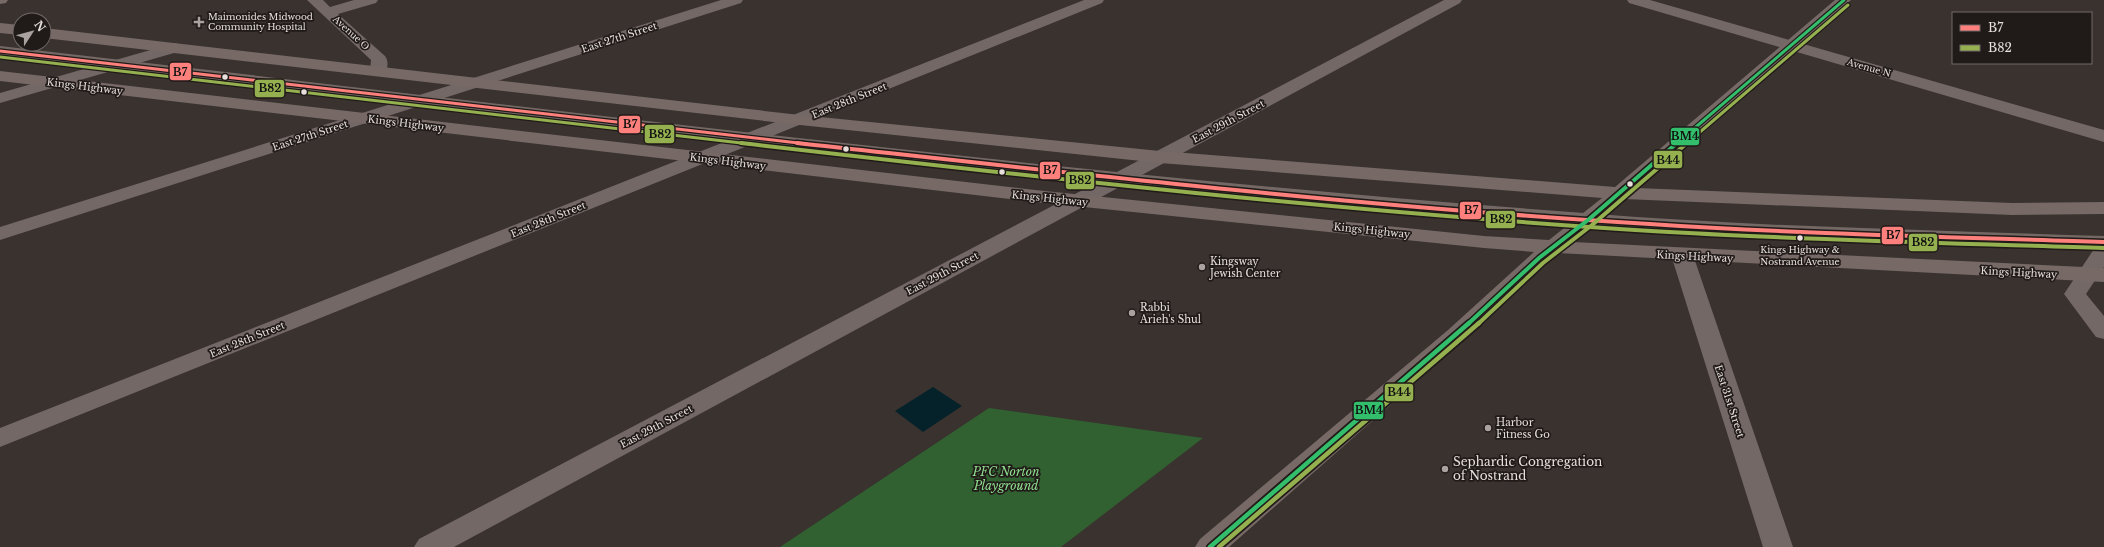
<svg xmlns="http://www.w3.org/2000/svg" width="2104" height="547" viewBox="0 0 2104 547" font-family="'Libre Baskerville',serif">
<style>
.green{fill:#316031}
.water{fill:#05222a}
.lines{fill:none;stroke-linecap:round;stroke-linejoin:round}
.street{fill:#736865;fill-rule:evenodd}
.secondary{fill:#766966;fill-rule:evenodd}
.primary{fill:#746865;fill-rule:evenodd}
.bus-1-far1-casing{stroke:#201a18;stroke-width:5.5}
.bus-1-casing{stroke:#201a18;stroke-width:7}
.bus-2-far1-casing{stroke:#201a18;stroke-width:5.5}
.bus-2-casing{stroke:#201a18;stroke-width:7}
.bus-3-far2-casing{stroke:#201a18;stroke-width:5.5}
.bus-3-far1-casing{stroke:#201a18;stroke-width:7}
.bus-3-casing{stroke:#201a18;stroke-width:8}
.bus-4-far2-casing{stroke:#201a18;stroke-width:5.5}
.bus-4-far1-casing{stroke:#201a18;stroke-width:7}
.bus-4-casing{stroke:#201a18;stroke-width:8}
.bus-1-far1{stroke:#fe807c;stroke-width:3}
.bus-1{stroke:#fe807c;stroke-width:4}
.bus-2-far1{stroke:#94b04f;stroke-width:3}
.bus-2{stroke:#94b04f;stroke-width:4}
.bus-3-far2{stroke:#33be6c;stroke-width:3}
.bus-3-far1{stroke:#33be6c;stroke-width:4}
.bus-3{stroke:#33be6c;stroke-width:4.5}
.bus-4-far2{stroke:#94b04f;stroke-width:3}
.bus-4-far1{stroke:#94b04f;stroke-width:4}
.bus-4{stroke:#94b04f;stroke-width:4.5}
.poi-dot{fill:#aaa29f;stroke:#201a18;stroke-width:1.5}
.bus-dot{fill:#e7dfdb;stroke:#201a18;stroke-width:1.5}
.labels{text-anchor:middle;stroke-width:3.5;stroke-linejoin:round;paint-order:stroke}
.far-poi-label{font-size:9px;fill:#e7dfdb;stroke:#201a18;text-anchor:start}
.far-street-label{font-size:9px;fill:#e7dfdb;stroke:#201a18}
.bus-label{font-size:9px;fill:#e7dfdb;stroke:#201a18}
.street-label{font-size:10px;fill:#e7dfdb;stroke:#201a18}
.poi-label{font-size:10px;fill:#e7dfdb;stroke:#201a18;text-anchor:start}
.near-poi-label{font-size:12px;fill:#e7dfdb;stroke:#201a18;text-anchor:start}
.near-park-label{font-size:12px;font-style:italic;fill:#8fde8e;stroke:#201a18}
.line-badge{stroke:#201a18;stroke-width:1.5}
.pale-badge-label{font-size:11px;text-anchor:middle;font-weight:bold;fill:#111}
</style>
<rect width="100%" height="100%" fill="#39322f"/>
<path class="green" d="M 989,408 L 1203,438 L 1061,547 L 780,547 Z"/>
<path class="water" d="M 933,387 L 962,406 L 923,432 L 895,411 Z"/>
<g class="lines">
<path class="street" d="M 307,0 L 323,0 L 330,7 L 354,0 L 378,0 L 376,3 L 338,14 L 385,56 C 389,61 388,69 384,75 L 378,76 L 372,75 L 370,71 L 371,60 Z
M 721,0 L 743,0 L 741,3 L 0,240 L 0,227 Z
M 1084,0 L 1104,0 L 1102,3 L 0,447 L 0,428 Z
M 1444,0 L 1462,0 L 1460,3 L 454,547 L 414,547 L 419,539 Z
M 1627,0 L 1650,0 L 2104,130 L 2104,142 L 1629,3 Z
M 175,43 L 181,45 L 183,48 L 181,51 L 0,103 L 0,93 Z
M 2104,245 L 2104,267 L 2086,294 L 2104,316 L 2104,339 L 2096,337 L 2064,294 L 2096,246 Z
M 1682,249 L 1690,250 L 1693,255 L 1793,547 L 1763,547 L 1671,255 L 1674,250 Z"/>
<path class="secondary" d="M 0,0 L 8,0 L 6,3 L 0,4 Z
M 1835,0 L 1851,0 L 1637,188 L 2012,203 L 2104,202 L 2104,214 L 2012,215 L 1624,199 L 1573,242 L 2104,268 L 2104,282 L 1558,253 L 1464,340 L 1229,547 L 1195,547 L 1200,539 L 1448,330 L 1534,252 L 1484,248 L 1035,202 L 0,81 L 0,71 L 1035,190 L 1484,236 L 1549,240 L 1602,198 L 1160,163 L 800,125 L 44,38 L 44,28 L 800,115 L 1160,151 L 1615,187 Z
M 0,23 L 20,25 L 20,35 L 0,33 Z"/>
<path class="primary" d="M 0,46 C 527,106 1055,174 1584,213 C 1757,227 1931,230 2104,236 L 2104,248 C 1931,242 1757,239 1584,226 C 1055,185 527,117 0,56 Z"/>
<g class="bus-1-far1-casing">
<path id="bus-1-far1" d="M 0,51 L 807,144"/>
</g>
<g class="bus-1-casing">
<path id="bus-1" d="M 797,143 C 1081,174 1365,207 1650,224 C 1801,234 1953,237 2104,242"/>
</g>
<g class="bus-2-far1-casing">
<path id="bus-2-far1" d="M 0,57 L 750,144"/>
</g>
<g class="bus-2-casing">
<path id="bus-2" d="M 741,143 C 1044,178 1347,212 1651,231 C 1802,240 1953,243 2104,248"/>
</g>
<g class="bus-3-far2-casing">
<path id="bus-3-far2" d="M 1676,144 L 1844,0"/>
</g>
<g class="bus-3-far1-casing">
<path id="bus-3-far1" d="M 1468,324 L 1539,258 L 1588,220 L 1677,143"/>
</g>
<g class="bus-3-casing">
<path id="bus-3" d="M 1210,547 L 1469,323"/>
</g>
<g class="bus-4-far2-casing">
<path id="bus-4-far2" d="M 1686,144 L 1848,5"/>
</g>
<g class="bus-4-far1-casing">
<path id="bus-4-far1" d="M 1478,324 L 1543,263 L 1592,225 L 1687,143"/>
</g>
<g class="bus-4-casing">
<path id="bus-4" d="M 1219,547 L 1479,323"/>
</g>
<use href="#bus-1-far1" class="bus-1-far1"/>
<use href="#bus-1" class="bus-1"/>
<use href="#bus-2-far1" class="bus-2-far1"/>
<use href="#bus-2" class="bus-2"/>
<use href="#bus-3-far2" class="bus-3-far2"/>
<use href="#bus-3-far1" class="bus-3-far1"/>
<use href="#bus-3" class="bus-3"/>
<use href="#bus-4-far2" class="bus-4-far2"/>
<use href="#bus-4-far1" class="bus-4-far1"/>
<use href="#bus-4" class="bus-4"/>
</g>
<g class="poi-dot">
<path d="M197 16h4v4h4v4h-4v4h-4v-4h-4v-4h4z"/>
<circle cx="1202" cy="267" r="4"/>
<circle cx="1132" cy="313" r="4"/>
<circle cx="1488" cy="428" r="4"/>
<circle cx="1445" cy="469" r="4"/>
</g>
<g class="bus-dot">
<circle cx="225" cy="77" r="3.5"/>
<circle cx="304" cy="92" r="3.5"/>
<circle cx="846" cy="149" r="3.5"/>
<circle cx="1002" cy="172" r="3.5"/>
<circle cx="1630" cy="184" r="3.5"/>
<circle cx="1800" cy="238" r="3.5"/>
</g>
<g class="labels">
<g class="far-poi-label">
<text x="208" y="20">Maimonides Midwood<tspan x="208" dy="10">Community Hospital</tspan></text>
</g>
<g class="far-street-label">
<text transform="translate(351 33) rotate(42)" y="3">Avenue O</text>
<text transform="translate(1869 68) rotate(16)" y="3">Avenue N</text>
</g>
<g class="bus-label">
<text x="1800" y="253">Kings Highway &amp;<tspan x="1800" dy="12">Nostrand Avenue</tspan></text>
</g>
<g class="street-label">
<text transform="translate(619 37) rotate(-18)" y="4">East 27th Street</text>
<text transform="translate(85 86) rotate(7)" y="4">Kings Highway</text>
<text transform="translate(849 100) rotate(-22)" y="4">East 28th Street</text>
<text transform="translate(1228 121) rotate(-28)" y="4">East 29th Street</text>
<text transform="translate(406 123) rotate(7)" y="4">Kings Highway</text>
<text transform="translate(310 135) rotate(-18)" y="4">East 27th Street</text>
<text transform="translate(728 161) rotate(7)" y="4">Kings Highway</text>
<text transform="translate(1050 198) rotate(6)" y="4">Kings Highway</text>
<text transform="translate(548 219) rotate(-22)" y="4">East 28th Street</text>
<text transform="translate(1372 230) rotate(6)" y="4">Kings Highway</text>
<text transform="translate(1695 256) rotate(3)" y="4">Kings Highway</text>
<text transform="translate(2019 272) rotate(3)" y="4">Kings Highway</text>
<text transform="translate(942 273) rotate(-28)" y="4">East 29th Street</text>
<text transform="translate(247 339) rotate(-22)" y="4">East 28th Street</text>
<text transform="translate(1730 401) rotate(72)" y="4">East 31st Street</text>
<text transform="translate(656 426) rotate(-28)" y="4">East 29th Street</text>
</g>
<g class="poi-label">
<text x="1210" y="265">Kingsway<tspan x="1210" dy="12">Jewish Center</tspan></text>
<text x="1140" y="311">Rabbi<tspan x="1140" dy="12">Arieh's Shul</tspan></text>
<text x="1496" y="426">Harbor<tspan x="1496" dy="12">Fitness Go</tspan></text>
</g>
<g class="near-poi-label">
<text x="1453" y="466">Sephardic Congregation<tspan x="1453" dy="14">of Nostrand</tspan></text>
</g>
<g class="near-park-label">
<text x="1006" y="476">PFC Norton<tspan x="1006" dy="14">Playground</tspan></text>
</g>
</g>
<g class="line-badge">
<rect x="169" y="62" width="23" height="19" rx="4" fill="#fe807c"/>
<rect x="254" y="79" width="31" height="19" rx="4" fill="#94b04f"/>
<rect x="618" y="115" width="23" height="19" rx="4" fill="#fe807c"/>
<rect x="644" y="124" width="31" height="20" rx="4" fill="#94b04f"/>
<rect x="1670" y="127" width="30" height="19" rx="4" fill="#33be6c"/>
<rect x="1653" y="150" width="30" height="19" rx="4" fill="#94b04f"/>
<rect x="1039" y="161" width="22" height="19" rx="4" fill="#fe807c"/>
<rect x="1065" y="171" width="30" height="19" rx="4" fill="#94b04f"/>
<rect x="1459" y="201" width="23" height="19" rx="4" fill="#fe807c"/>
<rect x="1485" y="210" width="31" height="19" rx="4" fill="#94b04f"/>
<rect x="1881" y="226" width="23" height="19" rx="4" fill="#fe807c"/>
<rect x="1908" y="233" width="30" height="19" rx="4" fill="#94b04f"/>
<rect x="1384" y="383" width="30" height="19" rx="4" fill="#94b04f"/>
<rect x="1353" y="401" width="31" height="19" rx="4" fill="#33be6c"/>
</g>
<g class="pale-badge-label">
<text x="180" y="76">B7</text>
<text x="270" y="92">B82</text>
<text x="630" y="128">B7</text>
<text x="660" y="138">B82</text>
<text x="1685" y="140">BM4</text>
<text x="1668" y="164">B44</text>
<text x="1050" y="174">B7</text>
<text x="1080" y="184">B82</text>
<text x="1471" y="214">B7</text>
<text x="1501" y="223">B82</text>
<text x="1893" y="239">B7</text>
<text x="1923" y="246">B82</text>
<text x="1399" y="396">B44</text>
<text x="1369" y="414">BM4</text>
</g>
<rect x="1952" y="12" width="140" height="52" fill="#201a18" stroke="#706966"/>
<rect x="1960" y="25" width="20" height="6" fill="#fe807c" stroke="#706966"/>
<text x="1988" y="32" font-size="12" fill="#e7dfdb">B7</text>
<rect x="1960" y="45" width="20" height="6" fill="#94b04f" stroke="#706966"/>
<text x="1988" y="52" font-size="12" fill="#e7dfdb">B82</text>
<g transform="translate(32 32) rotate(54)"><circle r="19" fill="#201a18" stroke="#706966"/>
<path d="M0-3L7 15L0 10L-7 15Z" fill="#aaa29f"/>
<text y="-6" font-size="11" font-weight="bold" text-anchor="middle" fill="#e7dfdb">N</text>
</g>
</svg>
